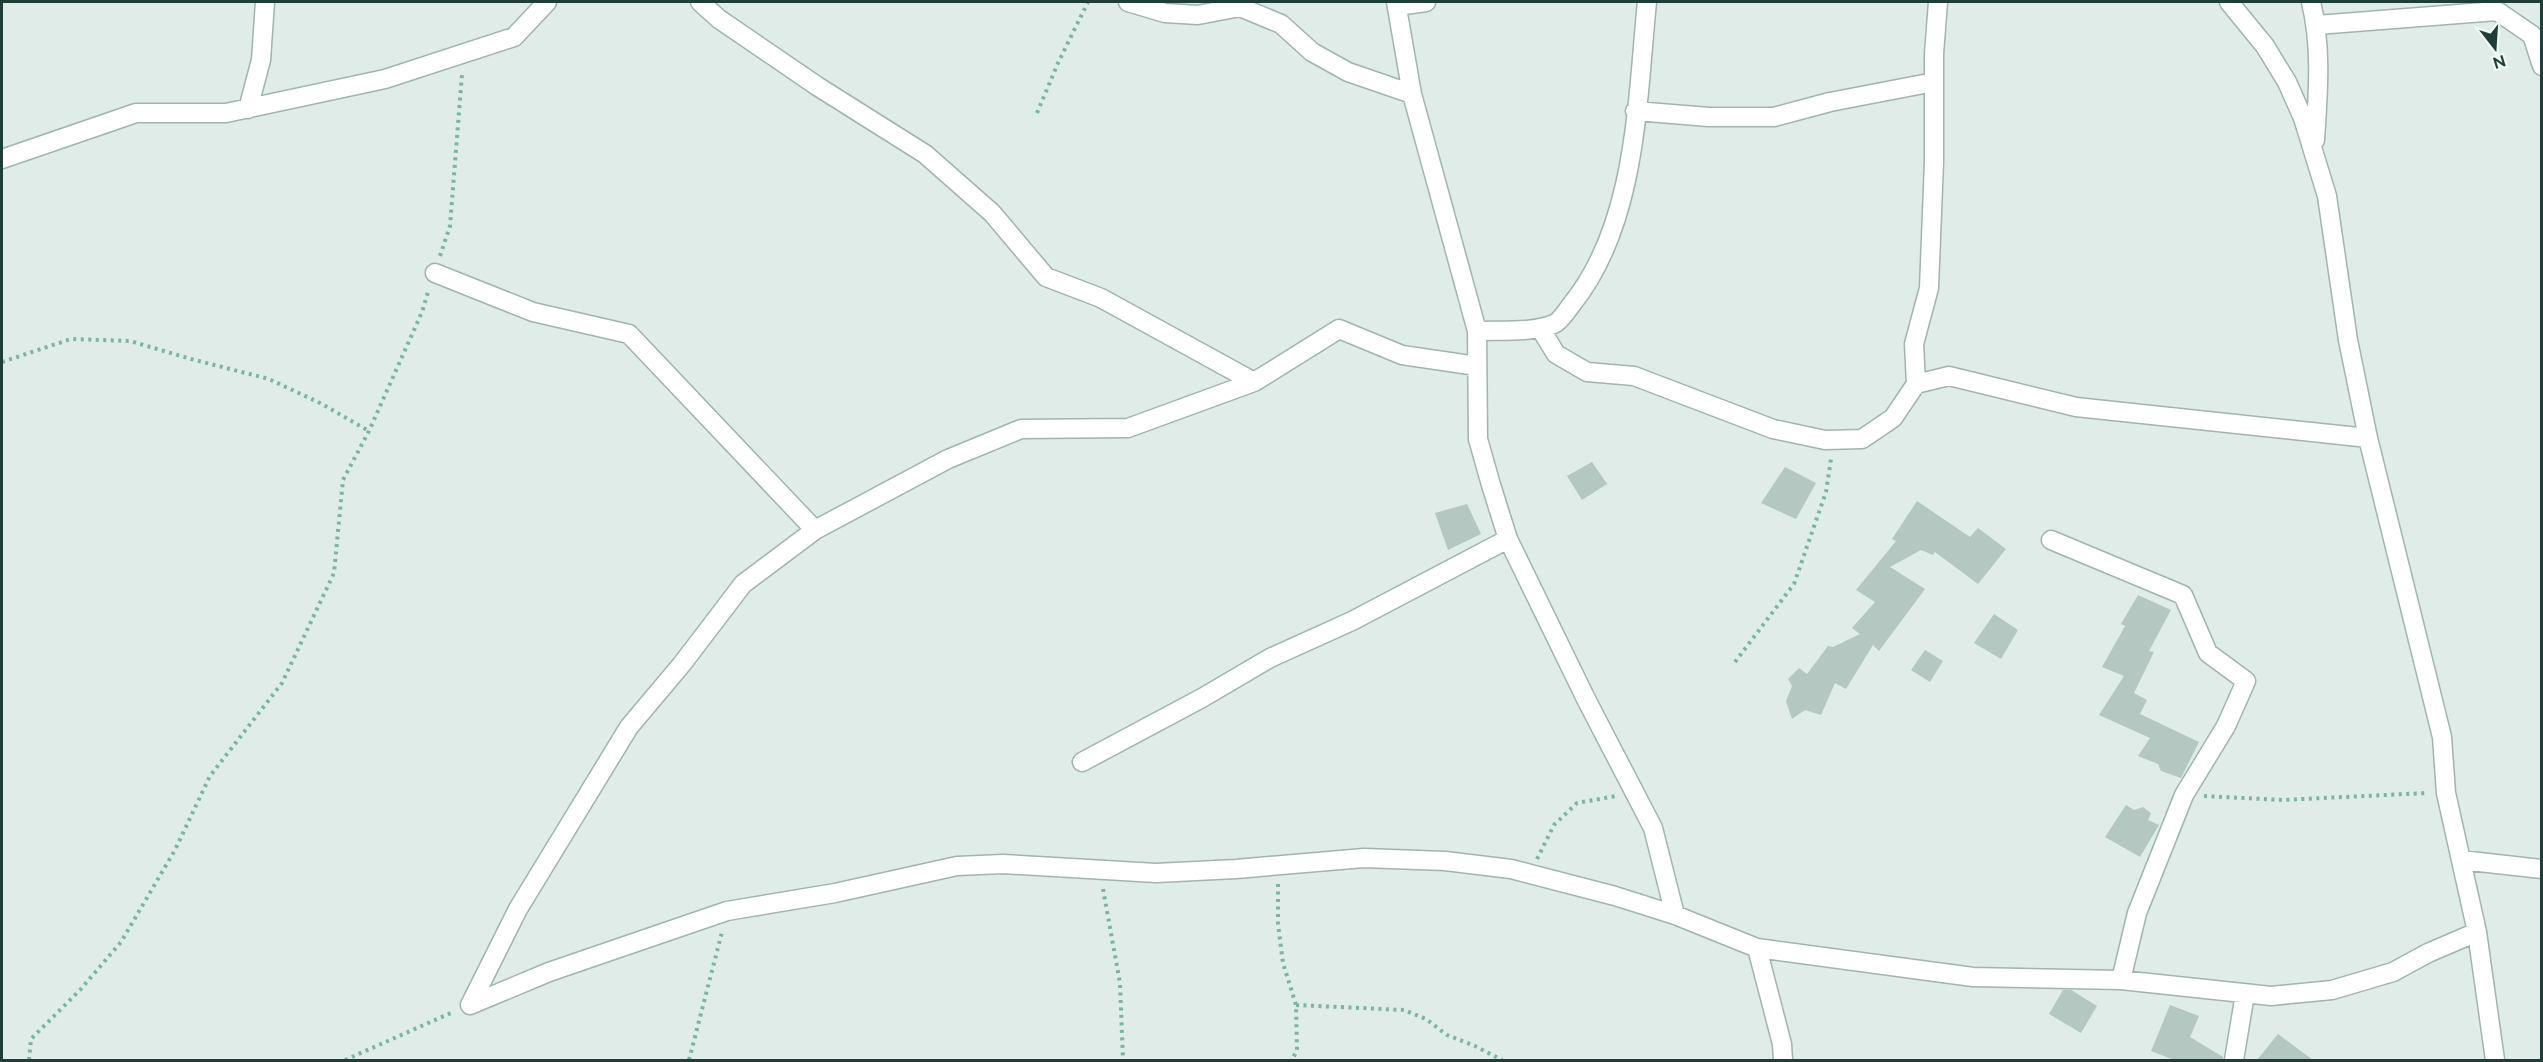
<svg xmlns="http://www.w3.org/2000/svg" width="2543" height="1062" viewBox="0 0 2543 1062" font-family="Raleway,sans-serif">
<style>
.building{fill:#b4c7c0}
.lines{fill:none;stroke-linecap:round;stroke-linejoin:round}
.minor-casing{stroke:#a1b4af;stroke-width:21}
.path{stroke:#7cb3a5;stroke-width:4;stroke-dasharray:3 4.5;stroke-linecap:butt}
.minor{stroke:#fff;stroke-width:18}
</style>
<rect width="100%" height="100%" fill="#dfece7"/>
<path class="building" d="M 1592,462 L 1607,484 L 1582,500 L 1567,476 Z
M 1785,467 L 1816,483 L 1796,519 L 1761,503 Z
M 1917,501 L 1970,537 L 1978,528 L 2006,549 L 1978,584 L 1935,552 L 1933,555 L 1921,550 L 1890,567 L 1925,589 L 1879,651 L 1873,645 L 1846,689 L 1835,683 L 1821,715 L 1805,710 L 1792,719 L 1786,701 L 1792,686 L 1788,679 L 1799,668 L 1807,674 L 1828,646 L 1833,647 L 1860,634 L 1852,628 L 1875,602 L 1856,590 L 1896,541 L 1892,539 Z
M 1467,504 L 1481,534 L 1448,550 L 1435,513 Z
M 2138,595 L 2171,610 L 2149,651 L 2154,652 L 2134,693 L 2147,700 L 2140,714 L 2199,742 L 2181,778 L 2161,771 L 2158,764 L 2138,756 L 2150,738 L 2099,715 L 2124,676 L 2102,667 L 2125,626 L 2121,624 Z
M 1994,614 L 2018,630 L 2001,659 L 1974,643 Z
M 1925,650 L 1943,661 L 1930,682 L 1911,670 Z
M 2126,805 L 2134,810 L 2143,807 L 2151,813 L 2148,820 L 2159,825 L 2140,857 L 2105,837 Z
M 2063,990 L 2071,990 L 2097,1006 L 2081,1033 L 2049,1014 Z
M 2170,1005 L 2199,1016 L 2190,1037 L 2223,1057 L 2223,1060 L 2174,1060 L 2151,1051 Z
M 2278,1034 L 2313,1060 L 2257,1060 Z"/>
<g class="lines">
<g class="minor-casing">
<path id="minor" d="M 700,2 L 719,19 L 817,86 L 925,154 L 992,213 L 1046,277 L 1101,298 L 1254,382
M 1128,2 L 1165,13 L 1198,15 L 1240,7 L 1281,24 L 1312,52 L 1348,72 L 1412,94
M 1396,2 L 1412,94 L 1477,331 L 1478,439 L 1491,485 L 1508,539 L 1586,699 L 1653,828 L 1675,915
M 2229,2 L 2265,46 L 2287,82 L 2303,118 L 2327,196 L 2348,340 L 2368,438 L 2442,737 L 2446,793 L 2477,932 L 2495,1060
M 2311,2 C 2322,47 2318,94 2315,140
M 1397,6 L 1426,2
M 2317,25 L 2497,11 L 2532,35 L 2542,66
M 248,109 L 261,60 L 265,2
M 1635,111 L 1709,117 L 1774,117 L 1830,102 L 1934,82
M 2,159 L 136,113 L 226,113 L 385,79 L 514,37 L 547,2
M 435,273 L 533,312 L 629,334 L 815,530
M 1540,328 L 1556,354 L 1587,372 L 1634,376 L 1773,429 L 1825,440 L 1862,439 L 1893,418 L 1916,384 L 1949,376 L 2076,407 L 2368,438
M 1477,331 C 1501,330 1532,333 1554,324 C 1561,321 1567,310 1572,304 C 1637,223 1637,100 1647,2
M 1916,384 L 1914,344 L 1929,288 L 1934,162 L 1934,54 L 1938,2
M 2051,540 L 2183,595 L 2208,653 L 2246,681 L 2226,726 L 2184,795 L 2137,913 L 2121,980
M 1082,762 L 1202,698 L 1270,658 L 1352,621 L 1508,539
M 2461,860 L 2542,869
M 470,1005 L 549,972 L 727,911 L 835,893 L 957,866 L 1003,864 L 1156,873 L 1236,869 L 1364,858 L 1445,861 L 1511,869 L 1615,896 L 1675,915 L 1757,948
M 470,1005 L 518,909 L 629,727 L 682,664 L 743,584 L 815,530 L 948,459 L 1021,429 L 1128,428 L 1254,382 L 1339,329 L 1402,355 L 1477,366
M 1783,1060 L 1782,1044 L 1757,948 L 1973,977 L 2121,980 L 2271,996 L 2332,990 L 2393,972 L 2428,953 L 2477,932
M 2234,1060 L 2245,994"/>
</g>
<path class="path" d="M 1037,113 L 1058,63 L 1088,2
M 440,256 L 450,226 L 462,74
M 2,362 L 71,339 L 130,341 L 191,359 L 269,379 L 320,403 L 369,431
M 1735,662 L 1794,584 L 1826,492 L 1831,459
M 2204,796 L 2282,800 L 2427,793
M 1537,859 L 1554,825 L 1577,803 L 1616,796
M 1278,884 L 1278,924 L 1283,963 L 1296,1005 L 1297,1050 L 1292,1060
M 1103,889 L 1120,983 L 1123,1060
M 1296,1005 L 1404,1010 L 1426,1019 L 1447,1035 L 1475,1046 L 1502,1060
M 29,1060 L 31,1039 L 80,990 L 121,942 L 175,850 L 210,776 L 282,683 L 334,573 L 343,480 L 369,431 L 422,312 L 429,289
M 345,1060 L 453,1012
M 689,1060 L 722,932"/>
<use href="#minor" class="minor"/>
</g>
<rect width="2543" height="1062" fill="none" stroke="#1e3e37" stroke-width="6"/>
<g transform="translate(2495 48) rotate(163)" stroke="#f0f8f5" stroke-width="4.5" paint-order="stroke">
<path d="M0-4.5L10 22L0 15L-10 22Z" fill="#1e3e37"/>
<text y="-9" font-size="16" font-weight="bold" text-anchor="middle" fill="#1e3e37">N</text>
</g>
</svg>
